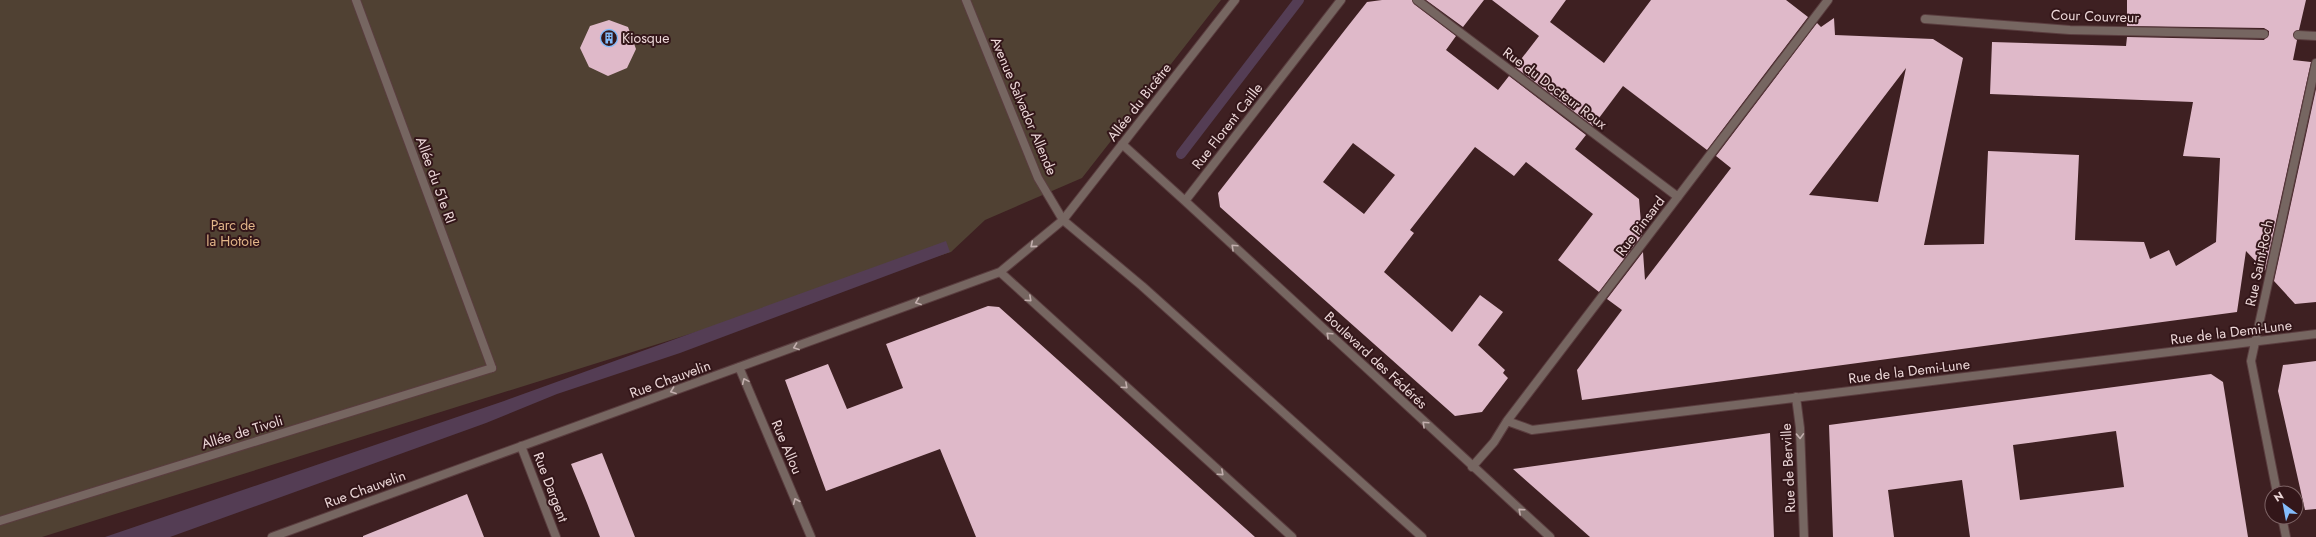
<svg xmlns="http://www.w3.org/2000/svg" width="2316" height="537" viewBox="0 0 2316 537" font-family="Jost,sans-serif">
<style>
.green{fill:#504133}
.water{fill:#543d54}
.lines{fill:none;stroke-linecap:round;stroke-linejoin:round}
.stream{stroke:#543d54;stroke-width:10}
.building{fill:#dfb9c9;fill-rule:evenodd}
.service-casing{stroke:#5a3d3f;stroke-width:10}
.pedestrian-casing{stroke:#5a3d3f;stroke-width:10}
.minor-casing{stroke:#5a3d3f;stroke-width:10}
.service{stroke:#766661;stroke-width:8}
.pedestrian{stroke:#766661;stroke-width:8}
.minor{stroke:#766661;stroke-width:8}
.oneway{stroke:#c3afae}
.labels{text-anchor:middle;stroke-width:4;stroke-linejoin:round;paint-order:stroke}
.street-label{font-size:14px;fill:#ecd7d8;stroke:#331619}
.poi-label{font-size:14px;fill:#ecd7d8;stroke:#331619;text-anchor:start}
.park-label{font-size:14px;fill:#e2b589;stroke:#331619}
</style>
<rect width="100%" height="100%" fill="#3e2022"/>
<path class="green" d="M 0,0 L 1221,0 L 1082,178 L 985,220 L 951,252 L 42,537 L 0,537 Z"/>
<path class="water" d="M 946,241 L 950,252 L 680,353 L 557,394 L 486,423 L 170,537 L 105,537 L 504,401 Z"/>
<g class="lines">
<path class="stream" d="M 1181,154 L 1299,0"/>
</g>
<path class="building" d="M 1382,0 L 1412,0 L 1414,4 L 1456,36 L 1446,50 L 1498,90 L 1509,76 L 1586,135 L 1575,149 L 1639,199 L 1642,235 L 1599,292 L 1558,260 L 1593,214 L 1526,162 L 1514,176 L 1475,147 L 1410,230 L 1414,233 L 1384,272 L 1452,332 L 1480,295 L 1503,312 L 1478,345 L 1505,370 L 1503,373 L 1508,378 L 1482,412 L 1455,416 L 1220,207 L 1218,193 L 1348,26 L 1367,2 ZM 1353,143 L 1395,175 L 1364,214 L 1323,182 Z
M 1426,0 L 1484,0 L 1463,27 Z
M 1492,0 L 1566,0 L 1550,22 L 1604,63 L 1651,0 L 1786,0 L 1808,17 L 1707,150 L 1623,86 L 1593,126 L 1515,67 L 1539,36 Z
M 2127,0 L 2306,0 L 2299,30 L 2293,34 L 2297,40 L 2293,60 L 2311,62 L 2265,271 L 2246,251 L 2237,312 L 1582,400 L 1577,370 L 1622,310 L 1607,299 L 1643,252 L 1645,280 L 1731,168 L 1716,156 L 1817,23 L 1821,27 L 1834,18 L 1835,35 L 1933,39 L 1963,58 L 1924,245 L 1984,244 L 1988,151 L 2079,155 L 2075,240 L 2144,242 L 2150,259 L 2169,250 L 2176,266 L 2216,242 L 2220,158 L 2183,156 L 2193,102 L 1990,94 L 1992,42 L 2126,46 L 2127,37 L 2264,40 L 2269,34 L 2269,31 L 2264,28 L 2127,26 ZM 1906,68 L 1878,202 L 1809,195 Z
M 609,20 L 628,27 L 636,49 L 627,68 L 608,76 L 589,67 L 580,48 L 590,26 Z
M 2316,89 L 2316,302 L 2295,304 L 2274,281 Z
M 988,306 L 999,307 L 1255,537 L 976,537 L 940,449 L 826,491 L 785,380 L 828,364 L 847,409 L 903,388 L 886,344 Z
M 2316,361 L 2316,509 L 2305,510 L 2278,391 L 2283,365 Z
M 2211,374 L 2223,382 L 2248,537 L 1970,537 L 1962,480 L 1888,490 L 1894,537 L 1833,537 L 1829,425 ZM 2116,431 L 2124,487 L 2020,500 L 2013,445 Z
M 1770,433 L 1774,537 L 1590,537 L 1513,469 Z
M 602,453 L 635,537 L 600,537 L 587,503 L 571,464 Z
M 467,494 L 484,537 L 363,537 L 363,536 Z"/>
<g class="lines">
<g class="service-casing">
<path id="service" d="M 356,0 L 492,368
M 1925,19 L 2070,30 L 2264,34
M 2298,35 L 2316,36"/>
</g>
<g class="pedestrian-casing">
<path id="pedestrian" d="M 966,0 L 1038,178 L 1063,220
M 0,521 L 492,368"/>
</g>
<g class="minor-casing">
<path id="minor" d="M 1417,0 L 1678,197
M 1122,144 L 1185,201 L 1341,0
M 1185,201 L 1550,537
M 1063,220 L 1142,286 L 1422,537
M 1000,272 L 1292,537
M 739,367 L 811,537
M 1796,397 L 1800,428 L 1804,537
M 1507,421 L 1532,430 L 2316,334
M 521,446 L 556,537
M 1472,467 L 1494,442 L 1507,421 L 1828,0
M 2277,493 L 2251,361 L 2316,63
M 2282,517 L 2286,537
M 272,537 L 1000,272 L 1063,220 L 1235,0"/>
</g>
<use href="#service" class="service"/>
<use href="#pedestrian" class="pedestrian"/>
<use href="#minor" class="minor"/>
</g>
<defs><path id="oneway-chevron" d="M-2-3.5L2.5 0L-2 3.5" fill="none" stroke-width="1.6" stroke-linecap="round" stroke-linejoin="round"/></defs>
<g class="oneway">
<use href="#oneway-chevron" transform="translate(1033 245) rotate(140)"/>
<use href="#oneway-chevron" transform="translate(1234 247) rotate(-137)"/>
<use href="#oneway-chevron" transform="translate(1029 299) rotate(42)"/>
<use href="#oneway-chevron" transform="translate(918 302) rotate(160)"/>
<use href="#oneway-chevron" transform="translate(1329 335) rotate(-137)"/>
<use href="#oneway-chevron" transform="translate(796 347) rotate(160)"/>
<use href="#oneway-chevron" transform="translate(745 381) rotate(-114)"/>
<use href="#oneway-chevron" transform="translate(1125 386) rotate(42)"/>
<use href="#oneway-chevron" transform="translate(673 391) rotate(160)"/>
<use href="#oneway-chevron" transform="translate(1425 424) rotate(-137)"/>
<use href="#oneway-chevron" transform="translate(1800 436) rotate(88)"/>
<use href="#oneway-chevron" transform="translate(1221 473) rotate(42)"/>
<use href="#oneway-chevron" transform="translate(796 501) rotate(-113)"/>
<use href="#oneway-chevron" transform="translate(1521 511) rotate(-138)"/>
</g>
<defs>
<g id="building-ring" transform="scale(0.9)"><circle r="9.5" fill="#331619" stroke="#84bcfb" stroke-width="1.5"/><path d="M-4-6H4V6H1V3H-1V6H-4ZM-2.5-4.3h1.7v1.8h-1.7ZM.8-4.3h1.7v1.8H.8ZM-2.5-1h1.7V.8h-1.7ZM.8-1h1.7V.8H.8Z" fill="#84bcfb"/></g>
</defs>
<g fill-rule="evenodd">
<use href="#building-ring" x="609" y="38"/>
</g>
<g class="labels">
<g class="street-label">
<text transform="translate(2095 16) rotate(2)" y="5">Cour Couvreur</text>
<text transform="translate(1555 88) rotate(37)" y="5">Rue du Docteur Roux</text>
<text transform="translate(1139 102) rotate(-52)" y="5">Allée du Bicêtre</text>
<text transform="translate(1024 106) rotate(67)" y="5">Avenue Salvador Allende</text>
<text transform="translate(1227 126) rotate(-52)" y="5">Rue Florent Caille</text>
<text transform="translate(436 180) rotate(70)" y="5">Allée du 51e RI</text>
<text transform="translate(1640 226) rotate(-53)" y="5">Rue Pinsard</text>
<text transform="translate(2259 263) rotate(-78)" y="5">Rue Saint-Roch</text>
<text transform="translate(2231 332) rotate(-7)" y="5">Rue de la Demi-Lune</text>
<text transform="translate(1376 360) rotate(43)" y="5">Boulevard des Fédérés</text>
<text transform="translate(1909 371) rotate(-7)" y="5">Rue de la Demi-Lune</text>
<text transform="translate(670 379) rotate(-20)" y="5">Rue Chauvelin</text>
<text transform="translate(242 432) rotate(-17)" y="5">Allée de Tivoli</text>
<text transform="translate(787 447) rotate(67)" y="5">Rue Allou</text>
<text transform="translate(1788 468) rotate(-93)" y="5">Rue de Berville</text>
<text transform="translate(551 487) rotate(69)" y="5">Rue Dargent</text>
<text transform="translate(365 489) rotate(-20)" y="5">Rue Chauvelin</text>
</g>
<g class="poi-label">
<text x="622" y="43">Kiosque</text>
</g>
<g class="park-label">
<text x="233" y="230">Parc de<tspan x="233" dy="16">la Hotoie</tspan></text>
</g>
</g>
<g transform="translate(2284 505) rotate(328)"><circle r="19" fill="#331619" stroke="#7d6365"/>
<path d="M0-3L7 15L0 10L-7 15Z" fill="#84bcfb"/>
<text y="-6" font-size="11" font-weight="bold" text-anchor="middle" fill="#ecd7d8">N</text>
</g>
</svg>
